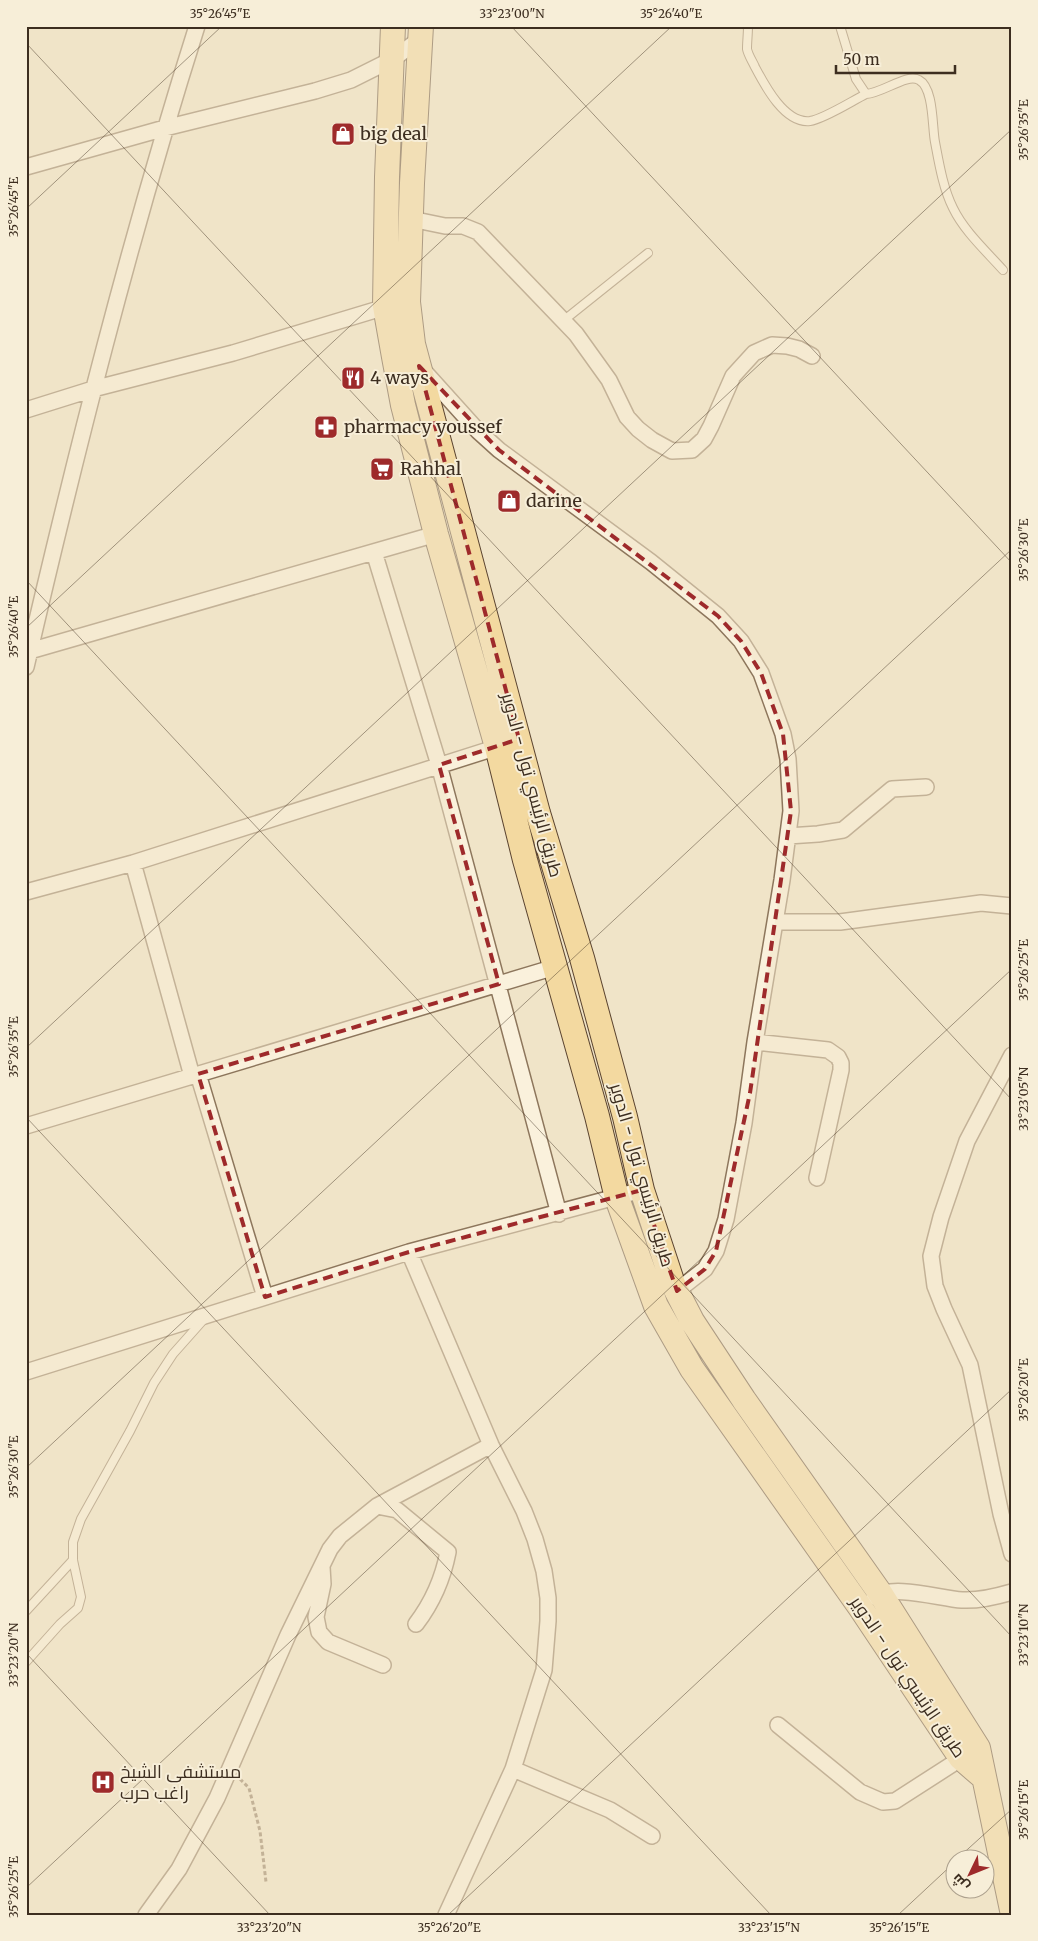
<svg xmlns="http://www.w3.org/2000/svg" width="1038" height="1941" viewBox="0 0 1038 1941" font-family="Merriweather,Cairo,serif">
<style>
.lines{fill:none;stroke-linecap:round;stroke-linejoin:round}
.lane-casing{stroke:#8d765c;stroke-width:10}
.street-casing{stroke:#8d765c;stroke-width:18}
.primary-casing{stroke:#5b4430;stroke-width:26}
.path{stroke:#8d765c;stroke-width:3;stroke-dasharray:4 2.5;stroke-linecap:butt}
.lane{stroke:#faf1dc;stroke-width:8}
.street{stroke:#faf1dc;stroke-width:15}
.primary{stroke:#f3d9a0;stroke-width:24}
.marked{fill:none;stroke:#9e2a2b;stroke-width:4;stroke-dasharray:10 6;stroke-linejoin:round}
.ticks{fill:none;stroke:#3d2e20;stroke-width:1;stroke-opacity:0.45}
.labels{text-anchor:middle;stroke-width:4;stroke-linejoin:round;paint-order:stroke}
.poi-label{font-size:18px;fill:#3d2e20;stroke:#f7eed8;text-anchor:start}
.street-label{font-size:18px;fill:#3d2e20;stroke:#f7eed8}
.neatline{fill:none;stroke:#3d2e20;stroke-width:2}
.ticks-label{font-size:12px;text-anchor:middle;fill:#3d2e20}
</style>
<rect width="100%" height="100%" fill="#f0e4c8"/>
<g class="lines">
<g class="lane-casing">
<path id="lane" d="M 748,26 C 748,34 747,42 747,49 C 748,55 753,62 755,67 C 765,86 785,124 810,121 C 824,119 852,101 866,94
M 840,26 L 856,79 L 866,94 C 883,93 907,73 919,80 C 934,88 932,127 935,142 C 939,163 943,188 953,208 C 964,231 986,251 1003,270
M 563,321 L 648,253
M 26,1611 L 73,1560
M 26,1662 L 60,1624 L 78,1608 L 81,1597 L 73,1560 L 73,1542 L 81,1519 L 130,1431 L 154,1383 L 173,1354 L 205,1318"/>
</g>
<g class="street-casing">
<path id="street" d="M 26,167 L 165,128 L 315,91 L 351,80 L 393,59 L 420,39
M 411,219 L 445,226 L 463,226 L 478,232 L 576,334 L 609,380 L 627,417 L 638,429 L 652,440 L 672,451 L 692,450 L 704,439 L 711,426 L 733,376 L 754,353 L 772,345 L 787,346 L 799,349 L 812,356
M 423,370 L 478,431 L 499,450 L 651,562 L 718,616 L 741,641 L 761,673 L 783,734 L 788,759 L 791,811 L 782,880 L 755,1042 L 744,1123 L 726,1219 L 716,1251 L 705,1269 L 677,1291
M 26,410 L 93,389 L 233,353 L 392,305
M 374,552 L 439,765 L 559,1214
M 26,652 L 436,534
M 26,667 C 76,452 130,237 197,26
M 788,836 L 818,834 L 843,830 L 892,789 L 926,787
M 133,863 L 192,1076
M 26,892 L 133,863 L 504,745
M 775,922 L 840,922 L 981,903 L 1012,906
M 755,1042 L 828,1050 L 838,1057 L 841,1063 L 841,1070 L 817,1178
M 1012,1055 L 967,1141 L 941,1217 L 931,1256 L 935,1286 L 944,1309 L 970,1365 L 1001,1514 L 1012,1554
M 198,1074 L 265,1297
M 26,1126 L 555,967
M 409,1252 L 491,1445 L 524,1511 L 535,1539 L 544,1571 L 548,1598 L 548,1621 L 544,1670 L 513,1769 L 446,1915
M 26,1372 L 409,1252 L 642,1190
M 377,1506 L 397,1510 L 448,1552 C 443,1578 432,1603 416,1624
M 322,1567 L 323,1584 L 316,1617 L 319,1632 L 328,1642 L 383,1665
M 874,1597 C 893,1584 938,1598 962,1600 C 979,1601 995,1597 1012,1592
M 778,1725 L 860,1792 L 883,1802 L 895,1801 L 968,1754
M 513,1769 L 610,1810 L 652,1836
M 146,1915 L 179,1869 L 217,1798 L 288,1635 L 330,1549 L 340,1536 L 377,1506 L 491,1445"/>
</g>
<g class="primary-casing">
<path id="primary" d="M 393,26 L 387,177 L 385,306 L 394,357 L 403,405 L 436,534 L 497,747 L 525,860 L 597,1116 L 617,1198 L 656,1306 L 692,1369 L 860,1607 L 961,1758 L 983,1777
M 421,26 L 412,183 L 408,302 L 413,344 L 538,813 L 582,958 L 625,1117 L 642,1190 L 673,1284 L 692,1321 L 744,1400 L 880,1593 L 978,1748 L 1012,1910"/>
</g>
<path class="path" d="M 240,1779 L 249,1788 L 260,1831 L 266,1882"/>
<use href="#lane" class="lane"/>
<use href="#street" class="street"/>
<use href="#primary" class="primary"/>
</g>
<path d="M0 0H1038V1941H0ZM 419,366 L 499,450 L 718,616 L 741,641 L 761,673 L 783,734 L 791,811 L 750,1093 L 716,1251 L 705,1269 L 677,1291 L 642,1190 L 409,1252 L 265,1297 L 198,1074 L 499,984 L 439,765 L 519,739 Z" fill="#f0e4c8" fill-opacity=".55" fill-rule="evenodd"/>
<path class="marked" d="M 419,366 L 499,450 L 718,616 L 741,641 L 761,673 L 783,734 L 791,811 L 750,1093 L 716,1251 L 705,1269 L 677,1291 L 642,1190 L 409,1252 L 265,1297 L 198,1074 L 499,984 L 439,765 L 519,739 Z"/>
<path class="ticks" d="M 511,26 L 1012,563M 1011,26 L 1012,27M 26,43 L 1012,1100M 26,209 L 222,26M 26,580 L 1012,1637M 26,628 L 672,26M 26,1048 L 1012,129M 26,1117 L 771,1915M 26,1468 L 1012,549M 26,1653 L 270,1915M 958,1858 L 1012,1809M 26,1888 L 1012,969M 448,1915 L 1012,1389M 898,1915 L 956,1861"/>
<defs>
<g id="shop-square" transform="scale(1.25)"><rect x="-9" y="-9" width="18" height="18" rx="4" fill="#9e2a2b" stroke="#f7eed8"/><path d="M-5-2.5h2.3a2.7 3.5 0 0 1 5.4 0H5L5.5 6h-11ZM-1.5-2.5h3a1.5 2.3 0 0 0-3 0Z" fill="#fff"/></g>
<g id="restaurant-square" transform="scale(1.25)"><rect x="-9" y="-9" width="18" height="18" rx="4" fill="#9e2a2b" stroke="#f7eed8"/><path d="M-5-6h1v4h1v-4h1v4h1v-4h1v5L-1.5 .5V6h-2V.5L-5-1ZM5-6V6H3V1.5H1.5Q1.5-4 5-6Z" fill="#fff"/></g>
<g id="pharmacy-square" transform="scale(1.25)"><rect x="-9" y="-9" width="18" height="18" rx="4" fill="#9e2a2b" stroke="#f7eed8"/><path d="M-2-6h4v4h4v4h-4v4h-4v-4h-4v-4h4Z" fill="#fff"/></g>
<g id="supermarket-square" transform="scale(1.25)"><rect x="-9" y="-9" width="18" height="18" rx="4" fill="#9e2a2b" stroke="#f7eed8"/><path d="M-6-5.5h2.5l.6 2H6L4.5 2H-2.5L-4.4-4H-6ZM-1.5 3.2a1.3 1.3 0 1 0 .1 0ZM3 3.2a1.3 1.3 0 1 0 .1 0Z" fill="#fff"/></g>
<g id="hospital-square" transform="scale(1.25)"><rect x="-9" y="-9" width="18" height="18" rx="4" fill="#9e2a2b" stroke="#f7eed8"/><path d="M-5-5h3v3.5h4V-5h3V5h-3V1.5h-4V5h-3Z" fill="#fff"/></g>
</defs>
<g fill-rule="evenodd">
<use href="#shop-square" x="343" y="134"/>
<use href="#restaurant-square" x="353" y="378"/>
<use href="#pharmacy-square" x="326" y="427"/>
<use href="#supermarket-square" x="382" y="469"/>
<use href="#shop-square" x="509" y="501"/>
<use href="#hospital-square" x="103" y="1782"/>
</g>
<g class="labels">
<g class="poi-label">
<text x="360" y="140">big deal</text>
<text x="370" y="384">4 ways</text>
<text x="344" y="433">pharmacy youssef</text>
<text x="400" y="475">Rahhal</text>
<text x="526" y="507">darine</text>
<text x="120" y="1778">مستشفى الشيخ<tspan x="120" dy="21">راغب حرب</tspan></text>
</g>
<g class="street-label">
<text transform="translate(532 785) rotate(75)" y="6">طريق الرئيسي تول - الدوير</text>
<text transform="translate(642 1175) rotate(74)" y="6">طريق الرئيسي تول - الدوير</text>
<text transform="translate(908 1677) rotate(56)" y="6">طريق الرئيسي تول - الدوير</text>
</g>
</g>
<rect width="1038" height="1941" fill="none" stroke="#f7eed8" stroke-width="55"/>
<g transform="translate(970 1874) rotate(227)"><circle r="24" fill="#f7eed8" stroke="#ada18e"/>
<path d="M0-4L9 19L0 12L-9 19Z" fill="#9e2a2b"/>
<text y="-8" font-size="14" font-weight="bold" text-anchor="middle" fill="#3d2e20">ش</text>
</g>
<path d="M836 65v8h119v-8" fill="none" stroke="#3d2e20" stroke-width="2.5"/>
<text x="843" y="65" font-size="15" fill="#3d2e20" stroke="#f7eed8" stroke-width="4" paint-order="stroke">50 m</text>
<rect x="28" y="28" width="982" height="1886" class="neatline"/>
<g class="ticks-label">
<text x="220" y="18">35°26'45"E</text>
<text x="512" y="18">33°23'00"N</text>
<text x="671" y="18">35°26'40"E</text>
<text transform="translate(1024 130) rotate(-90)" y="4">35°26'35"E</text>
<text transform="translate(14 207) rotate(-90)" y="4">35°26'45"E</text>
<text transform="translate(1024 550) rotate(-90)" y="4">35°26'30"E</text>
<text transform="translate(14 627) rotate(-90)" y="4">35°26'40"E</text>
<text transform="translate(1024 970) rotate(-90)" y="4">35°26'25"E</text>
<text transform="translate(14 1047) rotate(-90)" y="4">35°26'35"E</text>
<text transform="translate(1024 1099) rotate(-90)" y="4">33°23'05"N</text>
<text transform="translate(1024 1390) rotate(-90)" y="4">35°26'20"E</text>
<text transform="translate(14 1467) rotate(-90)" y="4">35°26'30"E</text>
<text transform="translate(1024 1635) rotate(-90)" y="4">33°23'10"N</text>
<text transform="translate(14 1655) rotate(-90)" y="4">33°23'20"N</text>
<text transform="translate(1024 1810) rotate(-90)" y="4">35°26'15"E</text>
<text transform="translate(14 1887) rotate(-90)" y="4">35°26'25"E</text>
<text x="269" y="1932">33°23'20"N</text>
<text x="449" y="1932">35°26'20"E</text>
<text x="769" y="1932">33°23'15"N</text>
<text x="899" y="1932">35°26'15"E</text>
</g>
</svg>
